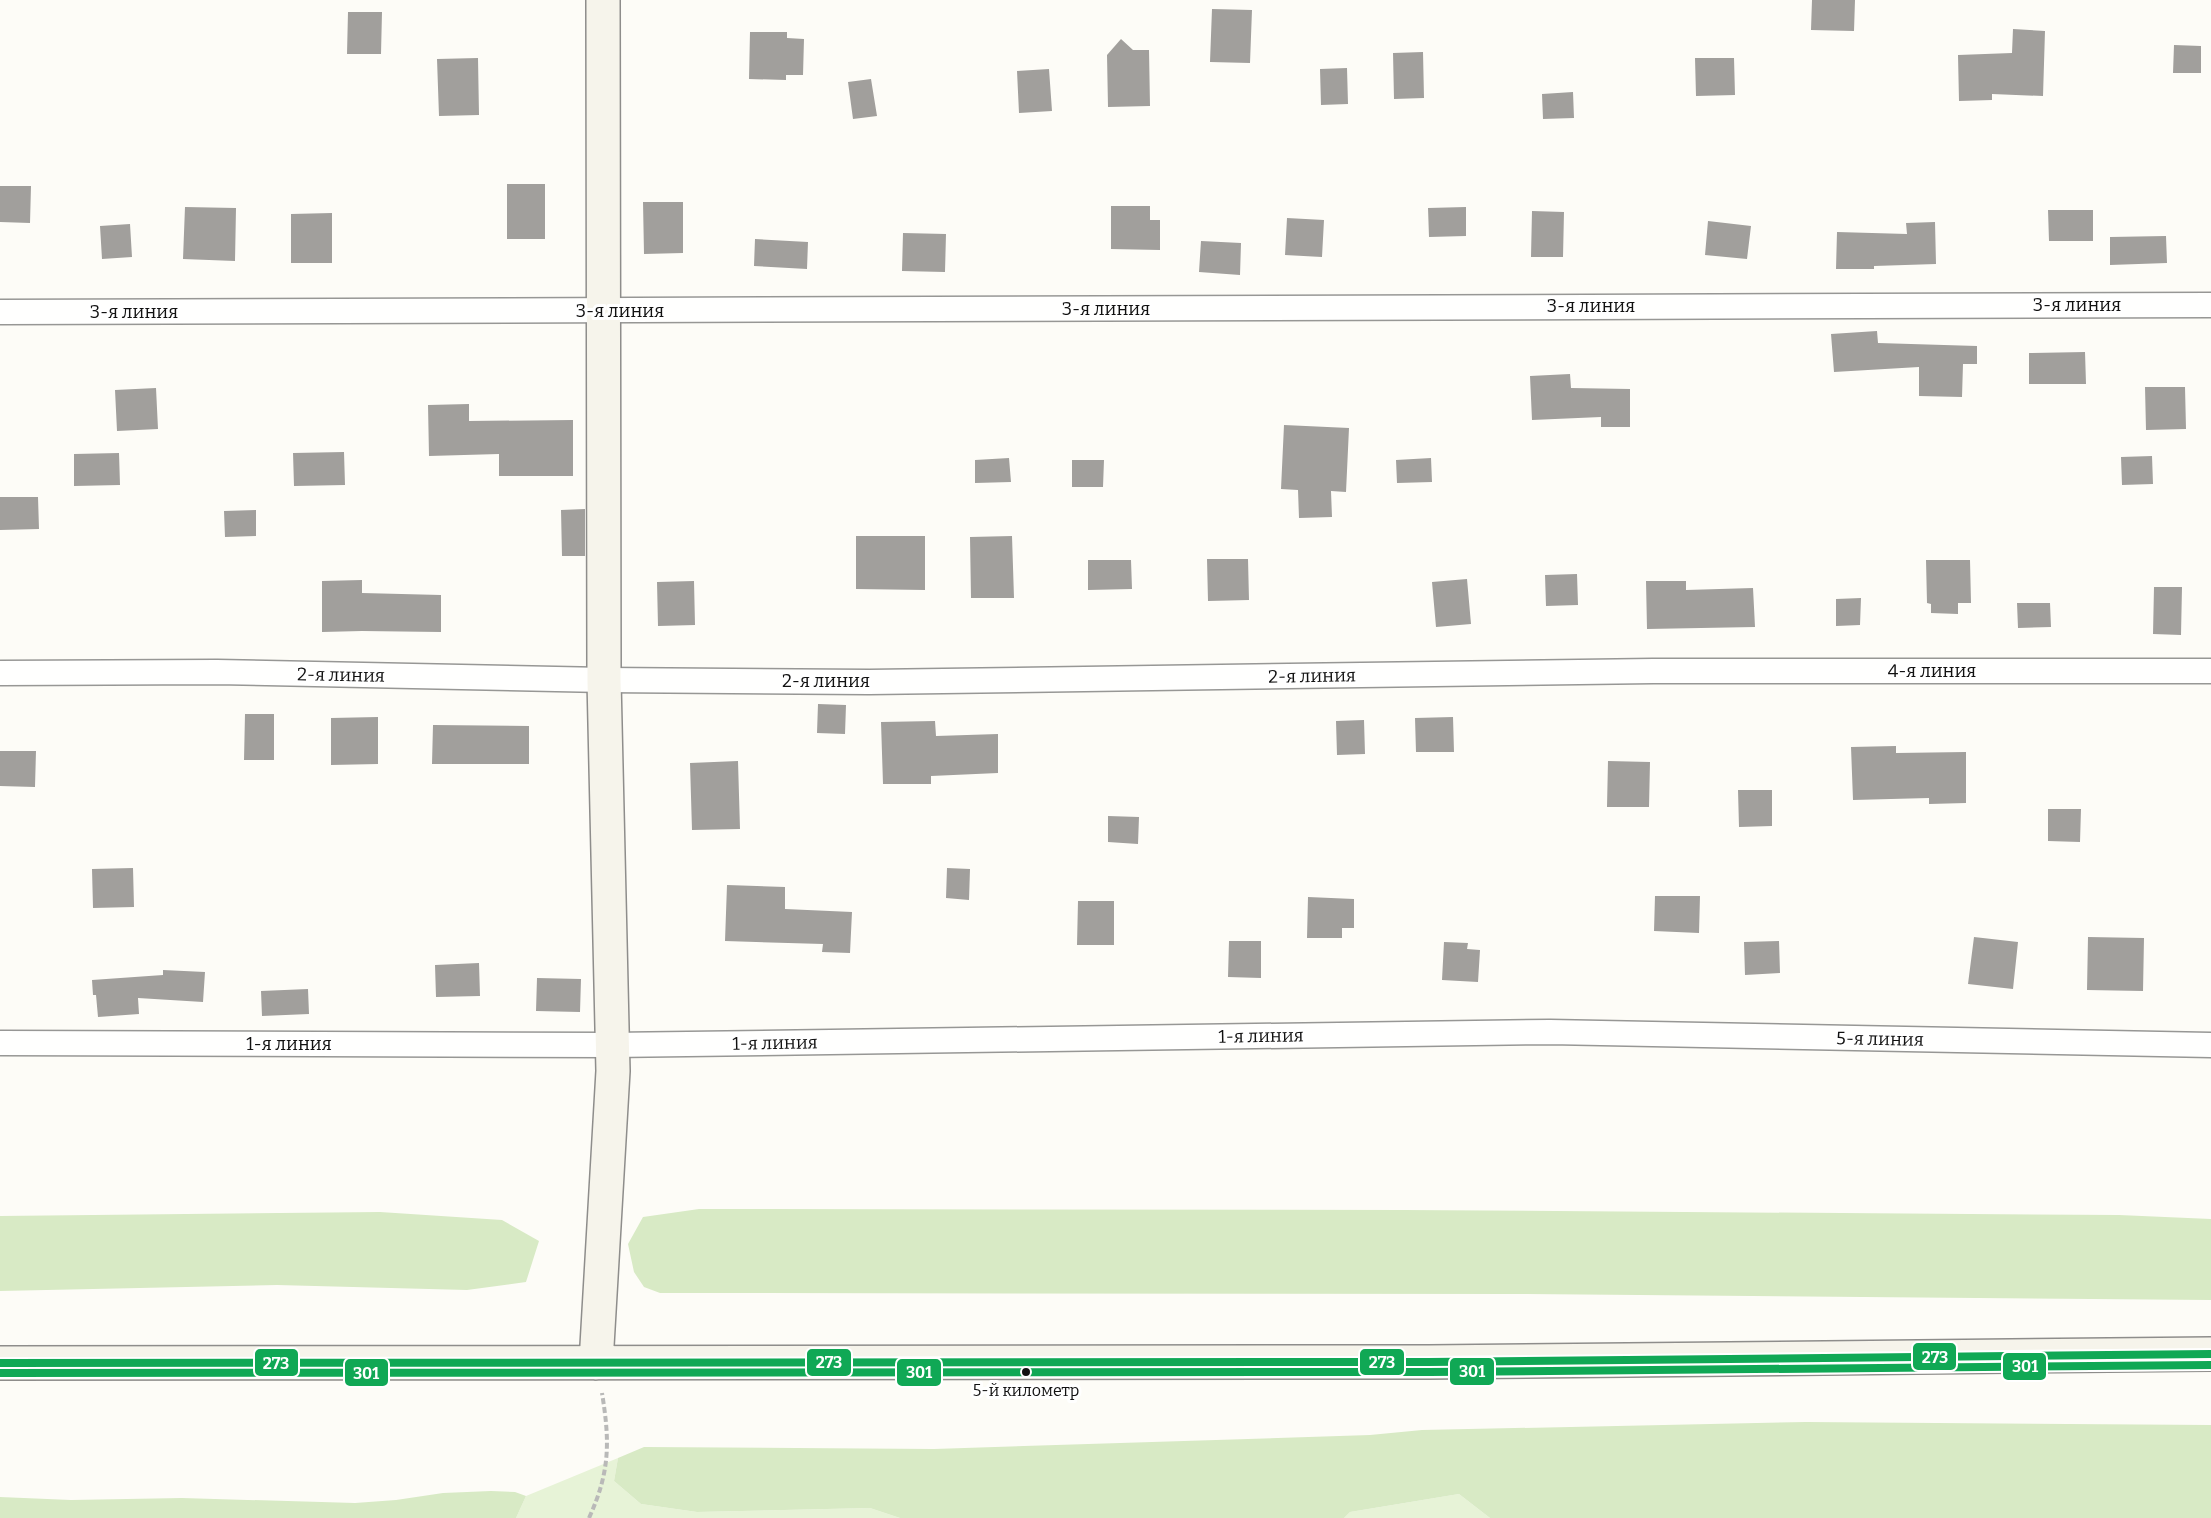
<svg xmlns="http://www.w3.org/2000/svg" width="2211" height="1518" viewBox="0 0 2211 1518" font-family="Bitter,serif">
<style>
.green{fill:#e7f3d7}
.forest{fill:#d8eac5}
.building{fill:#a19f9c}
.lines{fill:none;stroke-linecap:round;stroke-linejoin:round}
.street-casing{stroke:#979795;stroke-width:27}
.secondary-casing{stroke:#8e8d8b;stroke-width:36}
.path{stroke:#b9b9b8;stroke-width:4;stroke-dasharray:6 3;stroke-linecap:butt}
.street{stroke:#fffffe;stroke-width:24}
.secondary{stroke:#f6f4eb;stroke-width:33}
.bus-1-casing{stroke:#fff;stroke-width:12}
.bus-2-casing{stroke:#fff;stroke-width:12}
.bus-1{stroke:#10a855;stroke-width:8}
.bus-2{stroke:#10a855;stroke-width:8}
.bus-dot{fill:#111;stroke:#fff;stroke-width:2}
.labels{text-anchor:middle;stroke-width:6;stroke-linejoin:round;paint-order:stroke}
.bus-label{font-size:16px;fill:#111;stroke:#fff}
.street-label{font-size:18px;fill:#111;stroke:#fff}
.line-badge{stroke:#fff;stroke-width:2}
.badge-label{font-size:16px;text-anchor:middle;font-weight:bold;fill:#fff}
</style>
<rect width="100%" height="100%" fill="#fdfcf7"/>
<path class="green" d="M 618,1458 L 614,1481 L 641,1504 L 697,1512 L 870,1508 L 900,1518 L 516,1518 L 526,1496 Z
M 1459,1494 L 1490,1518 L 1344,1518 L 1350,1512 Z"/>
<path class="forest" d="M 699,1209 L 1403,1210 L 2119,1215 L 2211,1219 L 2211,1300 L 1526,1294 L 660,1293 L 644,1287 L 634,1272 L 628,1244 L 643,1217 Z
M 380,1212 L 502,1220 L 539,1241 L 526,1282 L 467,1290 L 277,1285 L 0,1291 L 0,1216 Z
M 1806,1422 L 2211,1425 L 2211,1518 L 1490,1518 L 1459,1494 L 1350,1512 L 1344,1518 L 900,1518 L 870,1508 L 697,1512 L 641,1504 L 614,1481 L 618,1458 L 644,1447 L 934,1449 L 1370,1435 L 1422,1430 Z
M 491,1491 L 515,1492 L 526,1496 L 516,1518 L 0,1518 L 0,1497 L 71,1500 L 182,1498 L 355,1503 L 396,1500 L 443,1493 Z"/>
<path class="building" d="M 1812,0 L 1855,0 L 1854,31 L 1811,30 Z
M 1212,9 L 1252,10 L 1250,63 L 1210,62 Z
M 348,12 L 382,12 L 381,54 L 347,54 Z
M 2013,29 L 2045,31 L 2043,96 L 1992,94 L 1992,100 L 1959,101 L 1958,55 L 2012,53 Z
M 750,32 L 787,32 L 787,38 L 804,39 L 803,75 L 786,75 L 786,80 L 749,79 Z
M 1121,39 L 1133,50 L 1149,50 L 1150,106 L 1108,107 L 1107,55 Z
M 2174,45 L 2201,46 L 2201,73 L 2173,73 Z
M 1423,52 L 1424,98 L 1394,99 L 1393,53 Z
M 478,58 L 479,115 L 439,116 L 437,59 Z
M 1695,58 L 1734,58 L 1735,95 L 1696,96 Z
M 1347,68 L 1348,104 L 1321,105 L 1320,69 Z
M 1049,69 L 1052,111 L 1019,113 L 1017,71 Z
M 871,79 L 877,116 L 853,119 L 848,82 Z
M 1573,92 L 1574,118 L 1543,119 L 1542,94 Z
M 507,184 L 545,184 L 545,239 L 507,239 Z
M 0,186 L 31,186 L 30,223 L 0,222 Z
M 643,202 L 683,202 L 683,253 L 644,254 Z
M 1111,206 L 1150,206 L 1150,220 L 1160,220 L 1160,250 L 1111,249 Z
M 185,207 L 236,208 L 235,261 L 183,259 Z
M 1466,207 L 1466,236 L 1429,237 L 1428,208 Z
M 2048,210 L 2093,210 L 2093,241 L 2049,241 Z
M 1532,211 L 1564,212 L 1563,257 L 1531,257 Z
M 332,213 L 332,263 L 291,263 L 291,214 Z
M 1287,218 L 1324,220 L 1322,257 L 1285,255 Z
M 1708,221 L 1751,226 L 1747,259 L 1705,255 Z
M 1935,222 L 1936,264 L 1874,266 L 1874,269 L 1836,269 L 1837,232 L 1907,234 L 1906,223 Z
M 130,224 L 132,257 L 102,259 L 100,226 Z
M 903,233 L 946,234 L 945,272 L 902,271 Z
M 2166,236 L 2167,263 L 2110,265 L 2110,237 Z
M 755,239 L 808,242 L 807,269 L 754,266 Z
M 1201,241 L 1241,243 L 1240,275 L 1199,272 Z
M 1877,331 L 1878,343 L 1977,346 L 1977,364 L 1963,364 L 1962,397 L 1919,396 L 1919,367 L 1834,372 L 1831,334 Z
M 2085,352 L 2086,384 L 2029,384 L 2029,353 Z
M 1570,374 L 1571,388 L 1630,389 L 1630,427 L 1601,427 L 1601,417 L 1532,420 L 1530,376 Z
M 2145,387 L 2185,387 L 2186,429 L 2146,430 Z
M 156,388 L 158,429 L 117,431 L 115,390 Z
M 469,404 L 469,421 L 573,420 L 573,476 L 499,476 L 499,454 L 429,456 L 428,405 Z
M 1284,425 L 1349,428 L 1346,492 L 1331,491 L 1332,517 L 1299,518 L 1298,490 L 1281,489 Z
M 344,452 L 345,485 L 294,486 L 293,453 Z
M 119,453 L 120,485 L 74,486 L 74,454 Z
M 2152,456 L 2153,484 L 2122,485 L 2121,457 Z
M 1009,458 L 1011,482 L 975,483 L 975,460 Z
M 1431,458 L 1432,482 L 1397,483 L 1396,460 Z
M 1072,460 L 1104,460 L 1103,487 L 1072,487 Z
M 0,497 L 38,497 L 39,529 L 0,530 Z
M 585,509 L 585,556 L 562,556 L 561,510 Z
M 256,510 L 256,536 L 225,537 L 224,511 Z
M 856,536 L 925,536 L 925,590 L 856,589 Z
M 1012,536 L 1014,598 L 971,598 L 970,537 Z
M 1207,559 L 1248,559 L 1249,600 L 1208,601 Z
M 1088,560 L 1131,560 L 1132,589 L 1088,590 Z
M 1926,560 L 1970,560 L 1971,603 L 1958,603 L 1958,614 L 1931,613 L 1931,604 L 1927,603 Z
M 1577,574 L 1578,605 L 1546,606 L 1545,575 Z
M 1467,579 L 1471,624 L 1436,627 L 1432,582 Z
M 362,580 L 362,593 L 441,595 L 441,632 L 362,631 L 322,632 L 322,581 Z
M 694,581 L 695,625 L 658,626 L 657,582 Z
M 1646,581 L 1686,581 L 1686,590 L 1753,588 L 1755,627 L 1647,629 Z
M 2154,587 L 2182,587 L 2181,635 L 2153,634 Z
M 1861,598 L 1860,625 L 1836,626 L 1836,599 Z
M 2017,603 L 2050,603 L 2051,627 L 2018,628 Z
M 818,704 L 846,705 L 845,734 L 817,733 Z
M 245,714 L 274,714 L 274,760 L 244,760 Z
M 378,717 L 378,764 L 331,765 L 331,718 Z
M 1453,717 L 1454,752 L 1416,752 L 1415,718 Z
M 1364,720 L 1365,754 L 1337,755 L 1336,721 Z
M 935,721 L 936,736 L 998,734 L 998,773 L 931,776 L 931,784 L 883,784 L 881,722 Z
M 433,725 L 529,726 L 529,764 L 432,764 Z
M 1896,746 L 1896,753 L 1966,752 L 1966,803 L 1929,804 L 1929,798 L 1853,800 L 1851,747 Z
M 0,751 L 36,751 L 35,787 L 0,786 Z
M 738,761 L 740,829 L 692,830 L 690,763 Z
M 1608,761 L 1650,762 L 1649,807 L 1607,807 Z
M 1738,790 L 1772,790 L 1772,826 L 1739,827 Z
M 2048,809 L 2081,809 L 2080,842 L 2048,841 Z
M 1108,816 L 1139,817 L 1138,844 L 1108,842 Z
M 133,868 L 134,907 L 93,908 L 92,869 Z
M 947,868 L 970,869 L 969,900 L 946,898 Z
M 727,885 L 785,887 L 785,909 L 852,912 L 850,953 L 822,952 L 823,944 L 725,941 Z
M 1655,896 L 1700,896 L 1699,933 L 1654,931 Z
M 1308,897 L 1354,899 L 1354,928 L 1342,928 L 1342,938 L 1307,938 Z
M 1078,901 L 1114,901 L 1114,945 L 1077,945 Z
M 1974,937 L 2018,942 L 2013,989 L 1968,984 Z
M 2088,937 L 2144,938 L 2143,991 L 2087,990 Z
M 1229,941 L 1261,941 L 1261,978 L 1228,977 Z
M 1779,941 L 1780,973 L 1745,975 L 1744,942 Z
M 1444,942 L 1468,943 L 1467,949 L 1480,950 L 1478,982 L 1442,980 Z
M 479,963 L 480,996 L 436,997 L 435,965 Z
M 163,970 L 205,972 L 203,1002 L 138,998 L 139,1014 L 98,1017 L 96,995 L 93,995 L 92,980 L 163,975 Z
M 537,978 L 581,979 L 580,1012 L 536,1011 Z
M 308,989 L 309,1014 L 262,1016 L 261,991 Z"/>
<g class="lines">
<g class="street-casing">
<path id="street" d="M 0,312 L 2211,305
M 0,673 L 217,672 L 604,680 L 869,682 L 1653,671 L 2211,671
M 0,1043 L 611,1045 L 1550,1032 L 2211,1045"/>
</g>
<g class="secondary-casing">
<path id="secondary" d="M 0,1363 L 1429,1362 L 2211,1354
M 596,1363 L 613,1071 L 604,680 L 603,0"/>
</g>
<path class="path" d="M 589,1518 C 610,1472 610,1442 602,1393"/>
<use href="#street" class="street"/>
<use href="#secondary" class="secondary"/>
<g class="bus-1-casing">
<path id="bus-1" d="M 0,1363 L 1429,1362 L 2211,1354"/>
</g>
<g class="bus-2-casing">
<path id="bus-2" d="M 0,1373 L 1429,1372 L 2211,1365"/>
</g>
<use href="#bus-1" class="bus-1"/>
<use href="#bus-2" class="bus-2"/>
</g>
<circle class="bus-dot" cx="1026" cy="1372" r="5"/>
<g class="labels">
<g class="bus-label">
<text x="1026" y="1396">5-й километр</text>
</g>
<g class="street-label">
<text x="2077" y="311">3-я линия</text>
<text x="1591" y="312">3-я линия</text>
<text x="1106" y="315">3-я линия</text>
<text x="620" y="317">3-я линия</text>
<text x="134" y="318">3-я линия</text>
<text x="1932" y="677">4-я линия</text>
<text transform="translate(341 675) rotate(1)" y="6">2-я линия</text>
<text transform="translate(1312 676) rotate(-1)" y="6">2-я линия</text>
<text x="826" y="687">2-я линия</text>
<text transform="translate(1261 1036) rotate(-1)" y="6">1-я линия</text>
<text transform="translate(1880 1039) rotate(1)" y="6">5-я линия</text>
<text transform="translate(775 1043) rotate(-1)" y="6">1-я линия</text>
<text x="289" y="1050">1-я линия</text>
</g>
</g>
<g class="line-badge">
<rect x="1912" y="1342" width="45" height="29" rx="6" fill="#10a855"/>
<rect x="1359" y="1348" width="46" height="28" rx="6" fill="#10a855"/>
<rect x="806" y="1348" width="46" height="29" rx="6" fill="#10a855"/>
<rect x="254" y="1348" width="45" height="29" rx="6" fill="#10a855"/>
<rect x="2002" y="1352" width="45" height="29" rx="6" fill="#10a855"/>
<rect x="1449" y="1357" width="46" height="29" rx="6" fill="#10a855"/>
<rect x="896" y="1358" width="46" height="29" rx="6" fill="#10a855"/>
<rect x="344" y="1358" width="45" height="29" rx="6" fill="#10a855"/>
</g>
<g class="badge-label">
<text x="1935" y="1363">273</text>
<text x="1382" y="1368">273</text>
<text x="829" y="1368">273</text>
<text x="276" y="1369">273</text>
<text x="2025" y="1372">301</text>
<text x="1472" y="1377">301</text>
<text x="919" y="1378">301</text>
<text x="366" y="1379">301</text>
</g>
</svg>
